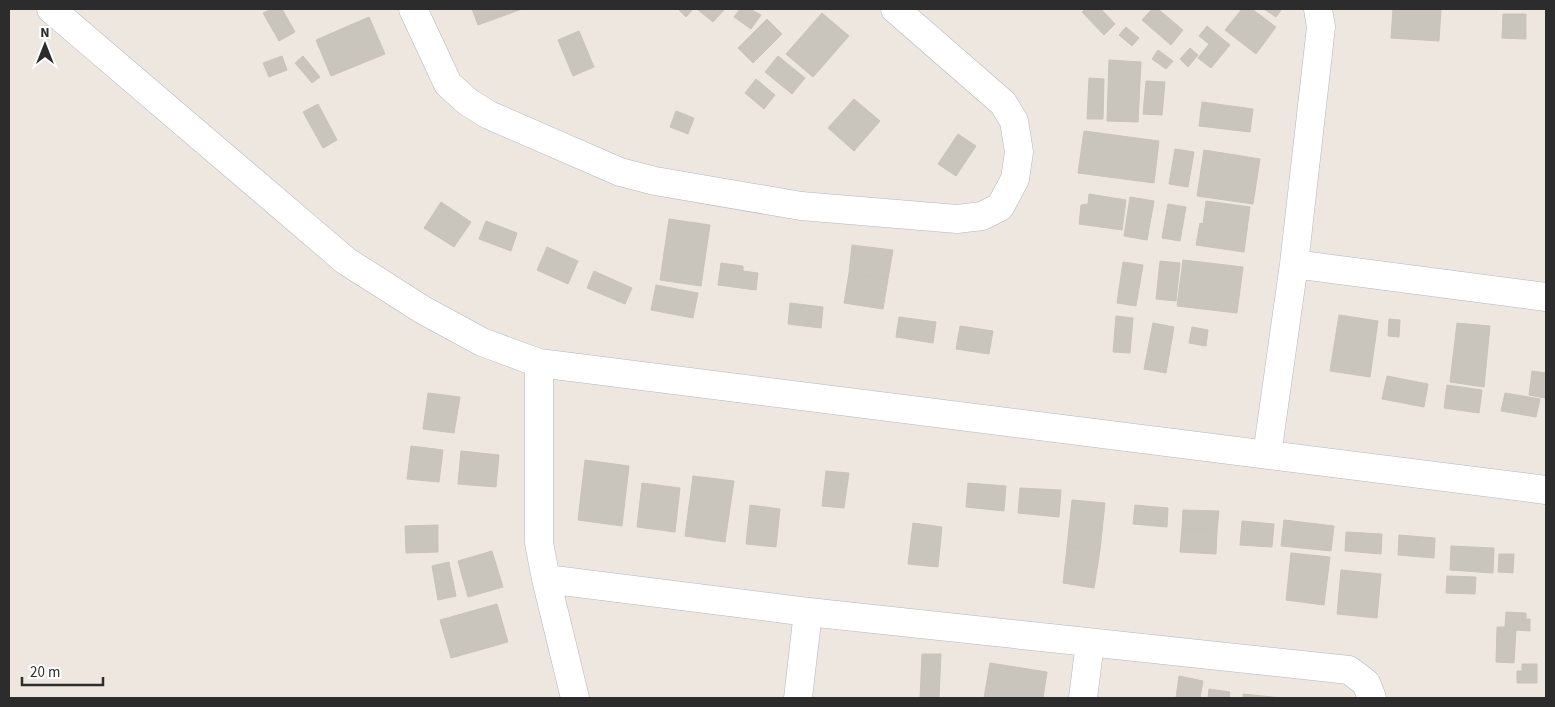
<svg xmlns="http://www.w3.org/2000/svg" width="1555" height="707" viewBox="0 0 1555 707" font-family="'Source Sans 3',sans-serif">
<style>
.building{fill:#c9c5bd;stroke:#c9c3b8}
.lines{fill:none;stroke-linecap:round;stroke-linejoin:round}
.minor-casing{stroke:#b2b6c0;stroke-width:29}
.minor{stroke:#fff;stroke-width:28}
</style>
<rect width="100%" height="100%" fill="#eee7df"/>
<path class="building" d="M 271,9 L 282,9 L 295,32 L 279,41 L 263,13 Z
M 472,9 L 522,9 L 478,25 Z
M 678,9 L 693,9 L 686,17 Z
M 697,9 L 725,9 L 713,22 Z
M 740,9 L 750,9 L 761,15 L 751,29 L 734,17 Z
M 1085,9 L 1101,9 L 1115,24 L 1104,35 L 1082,12 Z
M 1152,9 L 1158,9 L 1183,30 L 1171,45 L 1142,20 Z
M 1242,9 L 1252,9 L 1276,27 L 1256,54 L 1225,30 Z
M 1264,9 L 1282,9 L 1276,17 Z
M 1393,9 L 1441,9 L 1439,41 L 1391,38 Z
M 822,13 L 849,36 L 813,77 L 786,54 Z
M 1503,14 L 1526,14 L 1526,39 L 1502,38 Z
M 369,17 L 385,54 L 331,76 L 316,40 Z
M 767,19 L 782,34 L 753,63 L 738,48 Z
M 1207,26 L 1230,45 L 1211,68 L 1198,58 L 1209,44 L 1199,36 Z
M 1126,27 L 1139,38 L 1132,46 L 1119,35 Z
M 579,31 L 594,67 L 573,76 L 558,40 Z
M 1190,48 L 1198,55 L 1188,67 L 1180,59 Z
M 1158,50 L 1173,61 L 1166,69 L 1152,59 Z
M 282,56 L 287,70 L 269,77 L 263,63 Z
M 303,56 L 320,77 L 312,83 L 295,63 Z
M 778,56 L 805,78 L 792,94 L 765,72 Z
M 1109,60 L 1141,62 L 1138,122 L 1107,121 Z
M 1089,78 L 1104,79 L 1103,119 L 1087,119 Z
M 756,79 L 775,95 L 764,109 L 745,93 Z
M 1146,81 L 1165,82 L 1162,115 L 1143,114 Z
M 854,99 L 880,121 L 854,151 L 828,128 Z
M 1202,102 L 1253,109 L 1250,132 L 1199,126 Z
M 318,104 L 337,140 L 323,148 L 303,112 Z
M 676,111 L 694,118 L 688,134 L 670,127 Z
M 1084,131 L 1159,141 L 1154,183 L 1078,173 Z
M 958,134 L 976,146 L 956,176 L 938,164 Z
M 1175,149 L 1194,152 L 1188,187 L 1169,184 Z
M 1204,150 L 1260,159 L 1253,204 L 1197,196 Z
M 1089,194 L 1126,200 L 1122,230 L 1079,224 L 1081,205 L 1088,204 Z
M 1130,197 L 1154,201 L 1147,240 L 1124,236 Z
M 1206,201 L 1250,207 L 1244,252 L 1196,245 L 1200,223 L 1203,224 Z
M 441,202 L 471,222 L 454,247 L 424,228 Z
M 1168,204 L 1186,207 L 1180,241 L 1162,238 Z
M 669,219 L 710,225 L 701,286 L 660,280 Z
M 486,221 L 517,233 L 511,251 L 479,239 Z
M 852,245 L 893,250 L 888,279 L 849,273 Z
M 547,247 L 578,261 L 568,284 L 537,270 Z
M 1183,260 L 1243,267 L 1237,313 L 1177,306 Z
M 1160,261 L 1180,263 L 1176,301 L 1156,299 Z
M 1123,262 L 1143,265 L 1136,306 L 1117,303 Z
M 721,263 L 743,266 L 743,271 L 758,273 L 756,290 L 718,285 Z
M 594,271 L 632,288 L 625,304 L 587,288 Z
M 849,273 L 888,279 L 883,309 L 844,303 Z
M 656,285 L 698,293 L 693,318 L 651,310 Z
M 790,303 L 823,307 L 821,328 L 788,324 Z
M 1339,315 L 1378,321 L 1370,377 L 1330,371 Z
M 1116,316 L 1133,318 L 1130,353 L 1113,352 Z
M 899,317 L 936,322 L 933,343 L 896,337 Z
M 1389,319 L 1400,320 L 1399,337 L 1388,336 Z
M 1153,323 L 1174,327 L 1166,373 L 1144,369 Z
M 1457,323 L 1490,326 L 1484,387 L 1450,382 Z
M 960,326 L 993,331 L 989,354 L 956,349 Z
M 1192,327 L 1208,330 L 1206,346 L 1189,343 Z
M 1532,371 L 1546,373 L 1545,398 L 1529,395 Z
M 1387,376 L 1428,384 L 1424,407 L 1382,399 Z
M 1447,385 L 1482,390 L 1479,413 L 1444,408 Z
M 428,393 L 460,397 L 454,433 L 423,429 Z
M 1505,393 L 1540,399 L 1536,417 L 1501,411 Z
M 411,446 L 443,450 L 439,482 L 407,479 Z
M 461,451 L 499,455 L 496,487 L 458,484 Z
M 585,460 L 629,466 L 622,526 L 578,520 Z
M 826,471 L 849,473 L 844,508 L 822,506 Z
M 693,476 L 734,481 L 725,542 L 685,536 Z
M 642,483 L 680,488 L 675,532 L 637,527 Z
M 968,483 L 1006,486 L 1004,511 L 966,507 Z
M 1020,488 L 1061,490 L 1059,517 L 1018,513 Z
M 1072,500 L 1105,503 L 1100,550 L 1067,547 Z
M 750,505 L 780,509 L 776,547 L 746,544 Z
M 1135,505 L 1168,508 L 1167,527 L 1133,524 Z
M 1183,510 L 1219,511 L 1217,531 L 1182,528 Z
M 1284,520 L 1334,526 L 1331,551 L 1281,546 Z
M 1242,521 L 1274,524 L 1272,547 L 1240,545 Z
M 913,523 L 942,527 L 938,567 L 908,564 Z
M 438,525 L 438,552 L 406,553 L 405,526 Z
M 1182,528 L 1217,531 L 1216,554 L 1180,552 Z
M 1346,532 L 1382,534 L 1381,554 L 1345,551 Z
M 1399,535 L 1435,538 L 1434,558 L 1398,555 Z
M 1451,546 L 1494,548 L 1493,573 L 1450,570 Z
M 1067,547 L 1100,550 L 1094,588 L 1063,583 Z
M 492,551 L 503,587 L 468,597 L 458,561 Z
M 1291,553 L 1330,557 L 1324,605 L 1286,600 Z
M 1499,554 L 1514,554 L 1513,573 L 1498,572 Z
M 449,562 L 456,596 L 438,600 L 432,566 Z
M 1341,570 L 1381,574 L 1377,618 L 1337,614 Z
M 1447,576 L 1476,577 L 1475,594 L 1446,593 Z
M 497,604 L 508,642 L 451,658 L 440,620 Z
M 1506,612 L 1526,613 L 1526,619 L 1530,619 L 1530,631 L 1516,630 L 1514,663 L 1496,662 L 1497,627 L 1505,627 Z
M 922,654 L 941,654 L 939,698 L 920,698 Z
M 990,663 L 1047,672 L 1043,698 L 984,698 Z
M 1522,664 L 1537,664 L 1537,683 L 1517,683 L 1517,671 L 1522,671 Z
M 1179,676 L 1203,681 L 1200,698 L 1176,698 Z
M 1209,689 L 1230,692 L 1229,698 L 1208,698 Z
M 1243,694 L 1282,698 L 1243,698 Z"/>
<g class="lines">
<g class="minor-casing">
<path id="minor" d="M 51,9 L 346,261 L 423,310 L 482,342 L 539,363 L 1546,490
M 413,9 L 448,84 L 468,102 L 489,115 L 620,172 L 655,181 L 801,206 L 957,219 L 982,216 L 1000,207 L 1015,179 L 1019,152 L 1014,121 L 1003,103 L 895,9
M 1294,264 L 1546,297
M 539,363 L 539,543 L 546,579 L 575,698
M 1267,455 L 1294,264 L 1321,27 L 1318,9
M 546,579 L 808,612 L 1349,670 L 1366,683 L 1372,698
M 798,698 L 808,612
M 1083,698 L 1090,643"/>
</g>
<use href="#minor" class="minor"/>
</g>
<rect width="1555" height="707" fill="none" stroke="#2c2c2c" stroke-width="20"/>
<g transform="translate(45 45)" stroke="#ffffff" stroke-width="4" paint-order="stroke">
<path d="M0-4L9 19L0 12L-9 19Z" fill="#2c2c2c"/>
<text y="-8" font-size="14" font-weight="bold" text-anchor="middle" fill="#2c2c2c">N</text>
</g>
<path d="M22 677v8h81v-8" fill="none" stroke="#2c2c2c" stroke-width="2.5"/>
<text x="30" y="677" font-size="15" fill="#2c2c2c" stroke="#ffffff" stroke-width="4" paint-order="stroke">20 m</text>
</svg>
